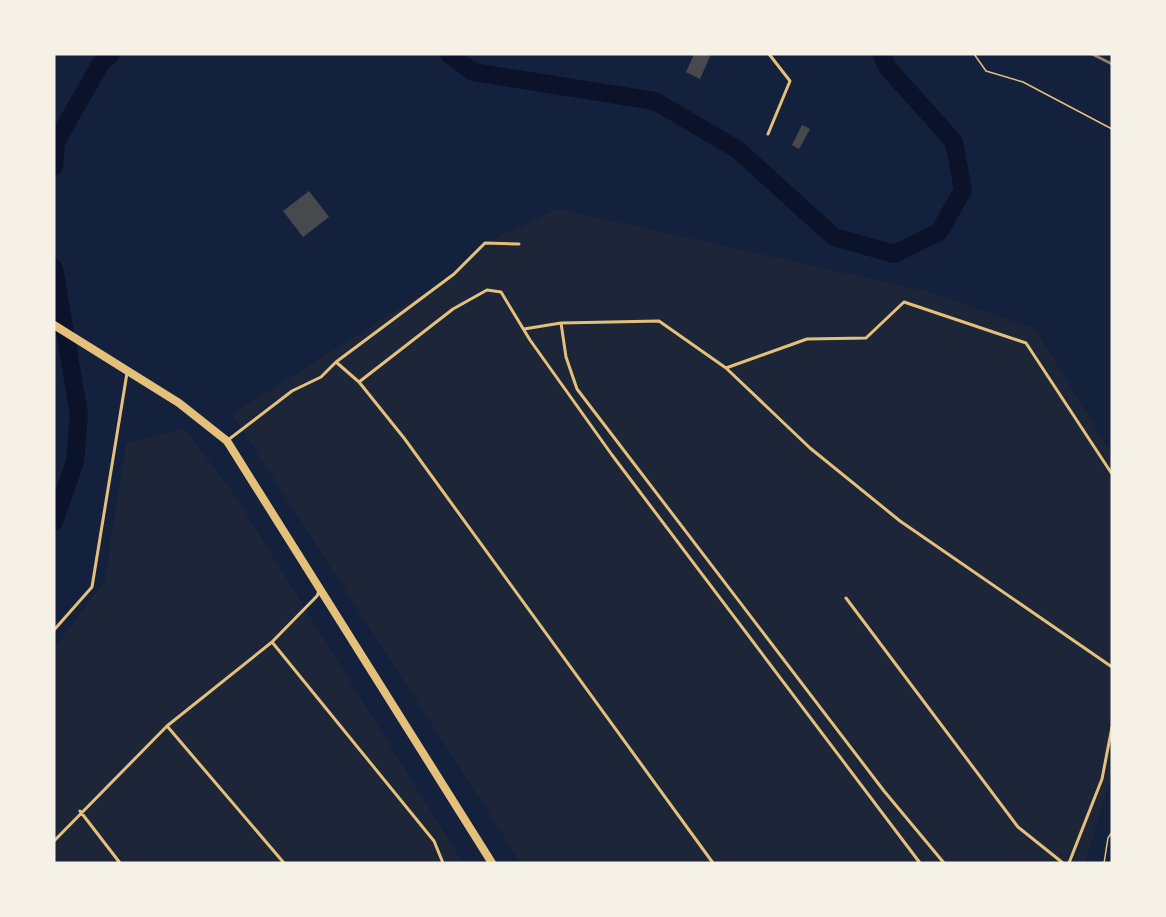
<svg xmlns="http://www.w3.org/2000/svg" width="1166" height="917" viewBox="0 0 1166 917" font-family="Montserrat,sans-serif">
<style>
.green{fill:#1d2539}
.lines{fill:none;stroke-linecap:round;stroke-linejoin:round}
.river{stroke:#0b132b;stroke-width:18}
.building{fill:#48494c}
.path{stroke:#e5c07b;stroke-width:1.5}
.service{stroke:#e5c07b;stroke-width:3}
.tertiary{stroke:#e5c07b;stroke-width:8}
.rail{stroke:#918062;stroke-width:3}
</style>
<rect width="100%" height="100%" fill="#14213d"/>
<path class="green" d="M 558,209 L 926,291 L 1035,329 L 1112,454 L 1112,773 L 1085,863 L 521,863 L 232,414 L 454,274 L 485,243 Z
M 184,428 L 234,494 L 463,863 L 54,863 L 54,649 L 105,580 L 126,444 Z"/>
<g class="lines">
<path class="river" d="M 449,54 L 473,72 L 655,101 L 738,150 L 834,237 L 894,254 L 939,232 L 963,190 L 954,142 L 888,68 L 881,54
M 54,167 L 56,142 L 101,63 L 111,54
M 54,268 L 79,415 L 75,462 L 54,522"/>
</g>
<path class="building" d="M 694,54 L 711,54 L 700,79 L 686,72 Z
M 802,125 L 810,129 L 799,149 L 792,145 Z
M 309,191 L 329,217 L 303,237 L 283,211 Z"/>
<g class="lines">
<path class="path" d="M 974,54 L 986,71 L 1023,82 L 1112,129
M 1104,863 L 1108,838 L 1112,832"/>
<path class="service" d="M 768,134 L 790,81 L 769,54
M 524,329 L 561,323
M 336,362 L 359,382 L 453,309 L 487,290 L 501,292 L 530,340 L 612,455 L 920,863
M 726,368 L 807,339 L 866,338 L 904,302 L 1026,343 L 1112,474
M 359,382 L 404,438 L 713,863
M 228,440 L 292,391 L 321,377 L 336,362 L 454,274 L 485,243 L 519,244
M 846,598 L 1018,827 L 1063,863
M 54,630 L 92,587 L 127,373
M 272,642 L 434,841 L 443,863
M 167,726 L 284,863
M 80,811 L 120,863
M 54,841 L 167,726 L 272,642 L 317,596 L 319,591
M 944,863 L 884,791 L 577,389 L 566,357 L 561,323 L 659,321 L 726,368 L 810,448 L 900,521 L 1112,667
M 1069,863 L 1102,779 L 1112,727"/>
<path class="tertiary" d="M 54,325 L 179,403 L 227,441 L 492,863"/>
<path class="rail" d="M 1092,54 L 1112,64"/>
</g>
<rect width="1166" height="917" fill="none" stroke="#f6f1e7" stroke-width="111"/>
</svg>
